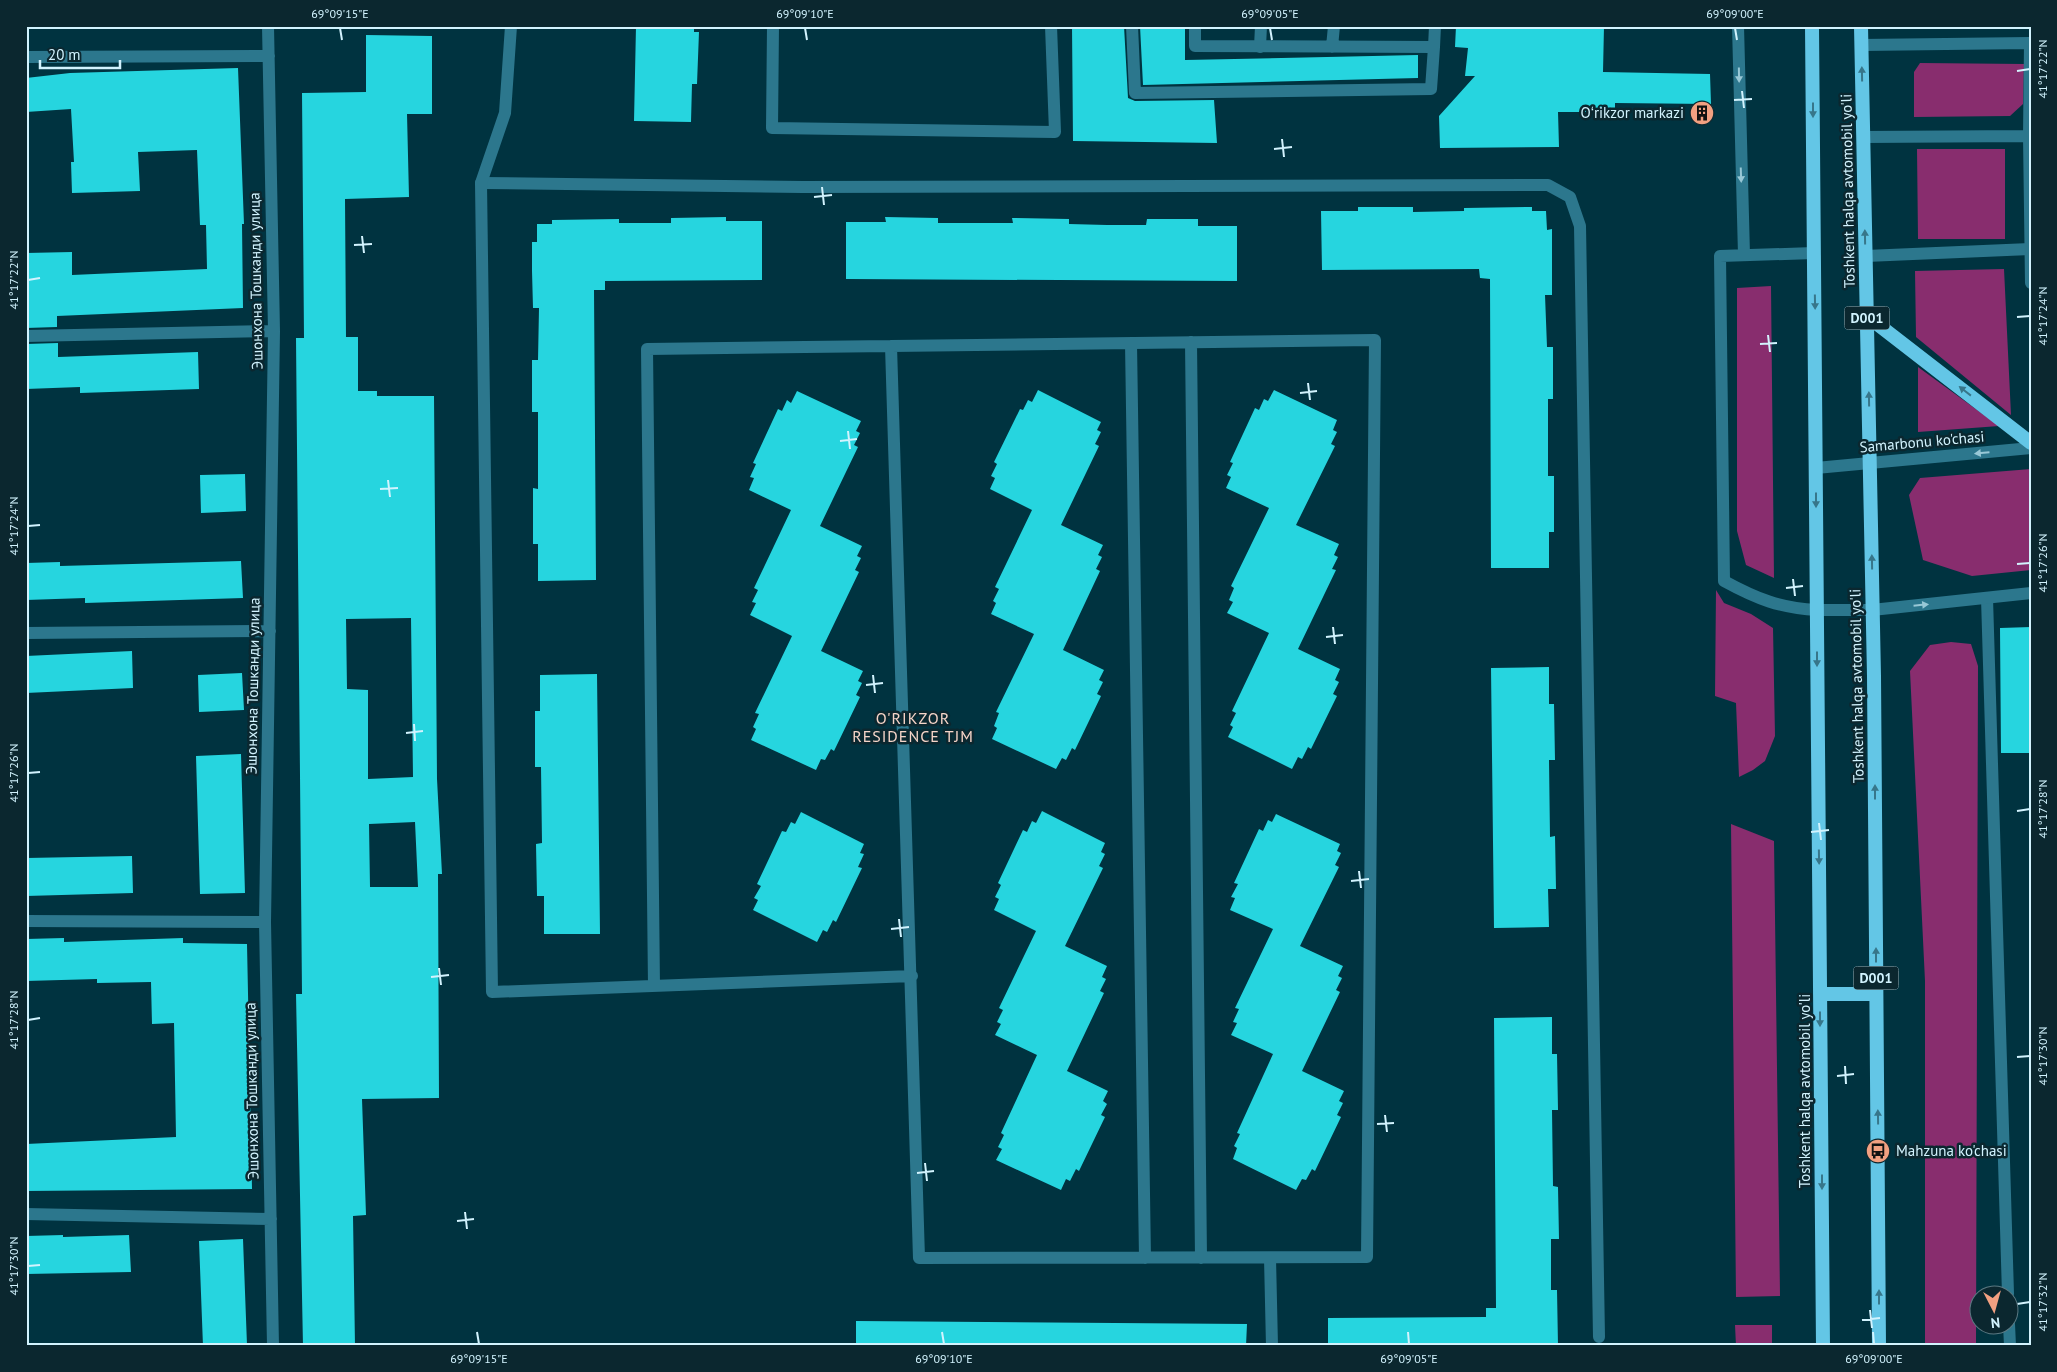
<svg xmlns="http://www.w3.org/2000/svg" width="2057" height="1372" viewBox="0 0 2057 1372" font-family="'PT Sans',sans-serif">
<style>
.green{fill:#882d6e}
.building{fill:#26d5df;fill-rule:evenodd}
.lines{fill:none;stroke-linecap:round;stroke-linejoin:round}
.service{stroke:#2c778d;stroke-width:12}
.minor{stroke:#2c778d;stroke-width:12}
.tertiary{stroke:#2c778d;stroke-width:12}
.trunk{stroke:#63c6e6;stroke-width:14}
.oneway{fill:#37768a}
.oneway2{fill:#98c8d6}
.ticks{fill:none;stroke:#d2f3fe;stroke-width:2}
.labels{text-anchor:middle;stroke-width:5;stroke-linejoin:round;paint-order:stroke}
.shield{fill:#0b272f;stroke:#96b6c0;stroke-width:1}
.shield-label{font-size:14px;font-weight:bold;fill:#d2f3fe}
.poi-label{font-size:15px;fill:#d2f3fe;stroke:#0b272f;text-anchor:end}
.street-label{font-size:15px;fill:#d2f3fe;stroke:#0b272f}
.neighbourhood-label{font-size:16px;letter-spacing:1px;fill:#f6d5c9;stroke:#0b272f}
.neatline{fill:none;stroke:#d2f3fe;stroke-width:2}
.ticks-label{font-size:12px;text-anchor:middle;fill:#d2f3fe}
</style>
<rect width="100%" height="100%" fill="#003340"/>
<path class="green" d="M 1920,63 L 2024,64 L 2023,104 L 2010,116 L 1914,117 L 1914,72 Z
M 1917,149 L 2005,149 L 2005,239 L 1918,239 Z
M 2004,269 L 2011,415 L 1916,337 L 1915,271 Z
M 1771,286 L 1774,578 L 1746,565 L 1737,531 L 1737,288 Z
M 1918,367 L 1999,426 L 1918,432 Z
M 2031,469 L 2031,570 L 1972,576 L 1923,560 L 1909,495 L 1920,478 Z
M 1716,590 L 1724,603 L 1751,614 L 1773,628 L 1775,736 L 1765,761 L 1753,770 L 1739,777 L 1736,703 L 1715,696 Z
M 1951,642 L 1971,644 L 1978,666 L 1976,1346 L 1925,1346 L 1925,981 L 1910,671 L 1930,645 Z
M 1731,824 L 1774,841 L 1780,1296 L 1736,1297 Z
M 1735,1325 L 1772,1325 L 1772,1346 L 1736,1346 Z"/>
<path class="building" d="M 636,26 L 694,26 L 694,32 L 699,32 L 697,84 L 692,84 L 691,122 L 634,121 Z
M 1072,26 L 1124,26 L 1128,98 L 1135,101 L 1214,100 L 1217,143 L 1073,141 Z
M 1140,26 L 1185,26 L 1185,60 L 1418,55 L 1418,78 L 1143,85 Z
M 1456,26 L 1604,26 L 1603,72 L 1710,74 L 1711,104 L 1615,103 L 1615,112 L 1558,112 L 1559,147 L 1440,148 L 1439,116 L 1475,76 L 1465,76 L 1468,48 L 1455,47 Z
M 366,35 L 432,36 L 432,114 L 407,114 L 409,197 L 345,199 L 346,337 L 358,337 L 358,391 L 377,391 L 377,396 L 434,396 L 437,779 L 442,874 L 438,874 L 439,1098 L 362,1099 L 366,1215 L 353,1216 L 355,1346 L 303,1346 L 296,994 L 302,994 L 296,338 L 304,338 L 302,93 L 366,92 ZM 411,618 L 413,777 L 368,779 L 368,690 L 347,689 L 346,619 ZM 415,822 L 418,887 L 370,887 L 369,824 Z
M 238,68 L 244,224 L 242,224 L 243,308 L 57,316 L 57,327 L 26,328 L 26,253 L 72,252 L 72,275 L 207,269 L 206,225 L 200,225 L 197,150 L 138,152 L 140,191 L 72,193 L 71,162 L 74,162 L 71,109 L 26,112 L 26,78 L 70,73 Z
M 1358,207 L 1413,207 L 1413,212 L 1464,211 L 1464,208 L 1532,207 L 1532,211 L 1546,211 L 1547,230 L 1552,229 L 1552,295 L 1545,295 L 1547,347 L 1553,347 L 1553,399 L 1548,399 L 1548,476 L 1554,476 L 1554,532 L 1549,532 L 1549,568 L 1491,568 L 1490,279 L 1480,278 L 1479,269 L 1322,270 L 1321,211 L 1358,211 Z
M 726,217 L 726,221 L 762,221 L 762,280 L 605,281 L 605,290 L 594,290 L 596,580 L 538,581 L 538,544 L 533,544 L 533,488 L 538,489 L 538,412 L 532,412 L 532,360 L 538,360 L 539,308 L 533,308 L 532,271 L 532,242 L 537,242 L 537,224 L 552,224 L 552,220 L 619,219 L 619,223 L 671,223 L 671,218 Z
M 885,217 L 938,218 L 938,223 L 1013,223 L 1012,218 L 1069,219 L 1069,224 L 1107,225 L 1146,225 L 1147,219 L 1198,219 L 1198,226 L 1237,226 L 1237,281 L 846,279 L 846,222 L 886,222 Z
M 58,343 L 58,357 L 198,352 L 199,389 L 80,393 L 80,387 L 26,389 L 26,344 Z
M 1038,390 L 1101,422 L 1097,430 L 1101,432 L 1095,444 L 1099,446 L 1061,525 L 1103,545 L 1098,555 L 1102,557 L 1096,569 L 1100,571 L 1063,650 L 1104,670 L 1099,680 L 1103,682 L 1097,694 L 1101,696 L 1075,750 L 1072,748 L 1066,760 L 1062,758 L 1056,769 L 992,739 L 997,728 L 994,726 L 999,713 L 996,712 L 1034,634 L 991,614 L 996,603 L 993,601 L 999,589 L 995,587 L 1032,510 L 990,489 L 995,478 L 991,476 L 997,464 L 994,462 L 1020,409 L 1023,410 L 1028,400 L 1032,402 Z
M 1274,390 L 1337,420 L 1333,430 L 1337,432 L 1331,444 L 1335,446 L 1296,525 L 1339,544 L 1334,555 L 1338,557 L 1332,569 L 1336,570 L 1298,649 L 1340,669 L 1335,680 L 1339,682 L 1333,694 L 1337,696 L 1311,749 L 1308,747 L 1302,759 L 1298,757 L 1292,769 L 1228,737 L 1233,727 L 1230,725 L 1236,713 L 1232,711 L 1269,633 L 1227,613 L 1233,602 L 1229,600 L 1234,588 L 1231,586 L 1269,508 L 1226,488 L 1231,477 L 1227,475 L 1233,463 L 1230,462 L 1255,408 L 1259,410 L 1264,399 L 1268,401 Z
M 797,391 L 861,421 L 856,431 L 860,433 L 854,445 L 858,447 L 820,526 L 862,546 L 857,556 L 861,558 L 855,570 L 859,572 L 821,651 L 863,671 L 858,681 L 862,683 L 856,695 L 860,697 L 834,751 L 831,749 L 825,760 L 821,759 L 816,770 L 751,740 L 756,729 L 753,727 L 759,714 L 755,713 L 792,636 L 750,615 L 756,603 L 752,602 L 758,590 L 754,588 L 791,510 L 749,490 L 754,478 L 750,477 L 756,464 L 753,463 L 778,409 L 782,411 L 787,400 L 791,403 Z
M 245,474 L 246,511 L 201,513 L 200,475 Z
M 241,561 L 243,598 L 85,603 L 85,598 L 26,600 L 26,563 L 60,562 L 60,566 Z
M 2031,627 L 2031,753 L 2001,753 L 2000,628 Z
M 132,651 L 133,688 L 26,693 L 26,656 Z
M 1549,667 L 1549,704 L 1554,704 L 1555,760 L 1549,760 L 1550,837 L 1555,836 L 1556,889 L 1548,889 L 1549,927 L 1494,928 L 1491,668 Z
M 242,673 L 244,710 L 199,712 L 198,675 Z
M 597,674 L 600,934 L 544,934 L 544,896 L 537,896 L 536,844 L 542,843 L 541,767 L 535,767 L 535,711 L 540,711 L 540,675 Z
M 241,754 L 245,893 L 200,894 L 196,756 Z
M 1042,811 L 1105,843 L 1101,852 L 1105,854 L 1099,866 L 1103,868 L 1065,946 L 1107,966 L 1102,977 L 1106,979 L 1100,991 L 1104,993 L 1067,1071 L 1108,1091 L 1103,1101 L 1107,1104 L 1101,1115 L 1105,1117 L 1079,1171 L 1076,1169 L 1070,1181 L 1066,1179 L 1061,1190 L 996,1160 L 1002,1149 L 998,1147 L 1004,1135 L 1001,1133 L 1037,1055 L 995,1035 L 1001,1024 L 997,1022 L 1003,1010 L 999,1008 L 1036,931 L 994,910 L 999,899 L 995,897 L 1001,885 L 998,883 L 1023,830 L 1027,832 L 1032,821 L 1036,823 Z
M 801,812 L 864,844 L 860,853 L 864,854 L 858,867 L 862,868 L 836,922 L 833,920 L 827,932 L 823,930 L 817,942 L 753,910 L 758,900 L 754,898 L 761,886 L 757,884 L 782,831 L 786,832 L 791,822 L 795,824 Z
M 1276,814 L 1340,844 L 1337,851 L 1341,853 L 1335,865 L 1339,867 L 1300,946 L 1343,966 L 1338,976 L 1342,978 L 1336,990 L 1340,992 L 1302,1071 L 1344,1091 L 1339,1101 L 1343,1103 L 1337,1115 L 1341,1117 L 1315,1171 L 1312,1169 L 1306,1180 L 1302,1179 L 1296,1190 L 1233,1159 L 1237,1148 L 1234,1146 L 1240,1134 L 1237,1133 L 1273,1054 L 1231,1035 L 1237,1023 L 1233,1022 L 1239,1009 L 1235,1008 L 1273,929 L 1230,910 L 1235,898 L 1231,897 L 1238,884 L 1234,883 L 1259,829 L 1263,831 L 1268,820 L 1272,822 Z
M 132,856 L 133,893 L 26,896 L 26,858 Z
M 64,938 L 64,942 L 183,938 L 183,943 L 247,944 L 252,1189 L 26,1191 L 26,1144 L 176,1137 L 174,1023 L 152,1024 L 151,982 L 97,983 L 97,979 L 26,981 L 26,939 Z
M 1552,1017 L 1552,1054 L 1557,1054 L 1558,1110 L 1552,1110 L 1553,1186 L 1558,1187 L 1559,1239 L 1551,1239 L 1551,1290 L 1557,1290 L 1558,1346 L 1328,1346 L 1328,1318 L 1486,1317 L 1486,1308 L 1496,1308 L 1494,1018 Z
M 63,1235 L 63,1237 L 129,1235 L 131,1272 L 26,1274 L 26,1236 Z
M 243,1239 L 247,1345 L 203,1346 L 199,1241 Z
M 856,1321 L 1247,1324 L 1246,1346 L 856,1346 Z"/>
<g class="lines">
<path class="service" d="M 773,26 L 772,128 L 1055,132 L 1051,26
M 1132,26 L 1135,93 L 1431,89 L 1434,47
M 1195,26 L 1195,46 L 1434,47 L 1435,26
M 1738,26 L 1744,255
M 1861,45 L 2030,43 L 2029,136
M 1260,47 L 1261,26
M 1332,47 L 1334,26
M 1863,137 L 2029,136 L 2031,283
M 481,183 L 803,187 L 1548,185 L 1570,197 L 1580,226 L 1599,1337
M 1814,253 L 1720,256 L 1724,581 C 1757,599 1780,608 1817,610
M 1866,256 L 2030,249"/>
<path class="minor" d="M 268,26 L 274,331 L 265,922 L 273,1346
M 511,26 L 505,113 L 481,183 L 492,992 L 912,976
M 26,57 L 269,56
M 26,336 L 274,331
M 1375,340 L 1367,1257 L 919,1258 L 891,346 Z
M 1191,342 L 1201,1258
M 1131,343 L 1145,1258
M 1987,598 L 2008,1294
M 26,633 L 270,631
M 26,921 L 265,922
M 654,986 L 647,349 L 891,346
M 26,1214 L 271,1219
M 1270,1258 L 1272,1346
M 2009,1324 L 2010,1346"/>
<path class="tertiary" d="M 1816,468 L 2031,448
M 1817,610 L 1872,610 L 2031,593"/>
<path class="trunk" d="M 1812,26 L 1823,1346
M 1861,26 L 1874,676 L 1879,1346
M 1867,316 L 2031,443
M 1820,994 L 1876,994"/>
</g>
<defs><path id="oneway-solid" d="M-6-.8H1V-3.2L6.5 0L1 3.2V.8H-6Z" transform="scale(1.25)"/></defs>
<g class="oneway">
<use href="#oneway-solid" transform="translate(1862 74) rotate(-91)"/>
<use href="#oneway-solid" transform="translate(1813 110) rotate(90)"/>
<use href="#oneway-solid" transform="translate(1865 237) rotate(-91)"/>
<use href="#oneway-solid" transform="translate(1815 302) rotate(89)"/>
<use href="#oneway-solid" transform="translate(1965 391) rotate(-142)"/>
<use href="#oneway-solid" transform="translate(1869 399) rotate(-91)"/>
<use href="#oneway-solid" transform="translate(1816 500) rotate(90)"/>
<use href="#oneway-solid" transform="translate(1872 562) rotate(-91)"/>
<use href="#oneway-solid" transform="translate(1817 659) rotate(90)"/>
<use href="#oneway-solid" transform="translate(1875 792) rotate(-90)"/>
<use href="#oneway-solid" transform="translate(1819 857) rotate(89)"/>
<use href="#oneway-solid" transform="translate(1876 955) rotate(-90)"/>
<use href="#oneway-solid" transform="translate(1820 1019) rotate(90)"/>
<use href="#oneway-solid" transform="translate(1878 1117) rotate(-91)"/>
<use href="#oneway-solid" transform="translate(1822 1182) rotate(90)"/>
<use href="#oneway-solid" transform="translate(1879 1297) rotate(-90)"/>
</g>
<g class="oneway2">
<use href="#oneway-solid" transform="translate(1739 75) rotate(89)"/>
<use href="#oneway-solid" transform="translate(1741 175) rotate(88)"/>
<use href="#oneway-solid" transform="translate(1982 453) rotate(175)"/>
<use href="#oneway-solid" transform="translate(1921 605) rotate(-6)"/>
</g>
<path class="ticks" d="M 340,28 L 342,40M 805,28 L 807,40M 1270,28 L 1272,40M 1735,28 L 1737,40M 2017,71 L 2030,69M 1742,91 L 1744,108M 1734,100 L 1752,99M 1282,139 L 1284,157M 1274,149 L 1292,147M 822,187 L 824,205M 814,197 L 832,195M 362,236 L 364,253M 354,245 L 372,244M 28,280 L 40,278M 2017,317 L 2030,316M 1768,335 L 1770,352M 1760,344 L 1777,343M 1308,383 L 1310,400M 1300,393 L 1317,391M 848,431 L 850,449M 840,441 L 857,439M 388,480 L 390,497M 380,489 L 398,488M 28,526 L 40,525M 2017,564 L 2030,563M 1793,579 L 1795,596M 1786,588 L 1803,586M 1333,627 L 1335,644M 1326,637 L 1343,635M 873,675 L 875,693M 866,685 L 883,683M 414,724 L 415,741M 406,733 L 423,731M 28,773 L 40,772M 2017,811 L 2030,809M 1819,823 L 1821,840M 1811,832 L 1829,830M 1359,871 L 1361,888M 1351,881 L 1369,879M 899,919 L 901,937M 891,929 L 909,927M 439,968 L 441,985M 431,977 L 449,975M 28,1020 L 40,1018M 2017,1057 L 2030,1056M 1845,1066 L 1846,1084M 1837,1076 L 1854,1074M 1385,1115 L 1387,1132M 1377,1124 L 1394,1123M 925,1163 L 927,1181M 917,1173 L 934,1171M 465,1212 L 467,1229M 457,1221 L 474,1219M 28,1266 L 40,1265M 2017,1304 L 2030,1302M 1870,1310 L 1872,1328M 1862,1320 L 1880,1318M 477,1332 L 479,1344M 942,1332 L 944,1344M 1408,1332 L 1409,1344M 1873,1332 L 1874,1344"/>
<defs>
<g id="building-disc" transform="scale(1.25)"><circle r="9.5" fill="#f2a081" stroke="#0b272f"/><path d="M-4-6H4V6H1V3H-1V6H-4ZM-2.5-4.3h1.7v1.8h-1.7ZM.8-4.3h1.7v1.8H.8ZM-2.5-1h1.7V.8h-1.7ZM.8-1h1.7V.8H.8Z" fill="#111"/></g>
<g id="bus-disc" transform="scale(1.25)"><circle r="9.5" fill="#f2a081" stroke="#0b272f"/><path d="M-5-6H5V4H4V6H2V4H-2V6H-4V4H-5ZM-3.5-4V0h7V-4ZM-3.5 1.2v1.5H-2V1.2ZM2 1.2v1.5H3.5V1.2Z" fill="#111"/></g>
</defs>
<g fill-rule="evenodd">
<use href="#building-disc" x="1702" y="113"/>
<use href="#bus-disc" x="1878" y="1151"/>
</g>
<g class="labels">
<g class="shield">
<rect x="1844.5" y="306.5" width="45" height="23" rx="4"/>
<rect x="1853.5" y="966.5" width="45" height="23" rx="4"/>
</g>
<g class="shield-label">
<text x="1867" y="323">D001</text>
<text x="1876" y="983">D001</text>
</g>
<g class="poi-label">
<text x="1684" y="118">Oʻrikzor markazi</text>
<text x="1896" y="1156" text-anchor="start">Mahzuna ko'chasi</text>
</g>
<g class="street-label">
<text transform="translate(1848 191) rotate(-91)" y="5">Toshkent halqa avtomobil yo'li</text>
<text transform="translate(256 281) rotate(-91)" y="5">Эшонхона Тошканди улица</text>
<text transform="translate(1922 442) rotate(-5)" y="5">Samarbonu ko'chasi</text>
<text transform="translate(253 686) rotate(-89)" y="5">Эшонхона Тошканди улица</text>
<text transform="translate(1857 686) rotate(-91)" y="5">Toshkent halqa avtomobil yo'li</text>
<text transform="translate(252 1091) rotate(-91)" y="5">Эшонхона Тошканди улица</text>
<text transform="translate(1805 1091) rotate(-90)" y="5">Toshkent halqa avtomobil yo'li</text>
</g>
<g class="neighbourhood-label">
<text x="913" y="724">O'RIKZOR<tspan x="913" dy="18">RESIDENCE TJM</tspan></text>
</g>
</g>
<rect width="2057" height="1372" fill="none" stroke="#0b272f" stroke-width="55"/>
<g transform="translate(1994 1310) rotate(174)"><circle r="24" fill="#0b272f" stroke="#5b7982"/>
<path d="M0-4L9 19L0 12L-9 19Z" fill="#f2a081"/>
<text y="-8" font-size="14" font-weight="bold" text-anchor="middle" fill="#d2f3fe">N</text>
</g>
<path d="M40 60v8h80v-8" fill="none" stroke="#d2f3fe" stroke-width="2.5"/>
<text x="48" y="60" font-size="15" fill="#d2f3fe" stroke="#0b272f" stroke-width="4" paint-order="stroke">20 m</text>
<rect x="28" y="28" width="2002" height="1316" class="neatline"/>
<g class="ticks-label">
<text x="340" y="18">69°09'15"E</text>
<text x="805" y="18">69°09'10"E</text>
<text x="1270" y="18">69°09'05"E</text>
<text x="1735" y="18">69°09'00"E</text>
<text transform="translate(2043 69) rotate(-90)" y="4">41°17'22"N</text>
<text transform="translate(14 280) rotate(-90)" y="4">41°17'22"N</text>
<text transform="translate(2043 316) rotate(-90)" y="4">41°17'24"N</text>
<text transform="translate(14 526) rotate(-90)" y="4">41°17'24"N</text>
<text transform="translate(2043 563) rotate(-90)" y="4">41°17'26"N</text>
<text transform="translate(14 773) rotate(-90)" y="4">41°17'26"N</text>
<text transform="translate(2043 809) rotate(-90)" y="4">41°17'28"N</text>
<text transform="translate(14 1020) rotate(-90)" y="4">41°17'28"N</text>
<text transform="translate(2043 1056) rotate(-90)" y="4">41°17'30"N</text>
<text transform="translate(14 1266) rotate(-90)" y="4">41°17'30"N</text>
<text transform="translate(2043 1302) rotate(-90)" y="4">41°17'32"N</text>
<text x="479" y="1363">69°09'15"E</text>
<text x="944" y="1363">69°09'10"E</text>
<text x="1409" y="1363">69°09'05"E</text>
<text x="1874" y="1363">69°09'00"E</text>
</g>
</svg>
